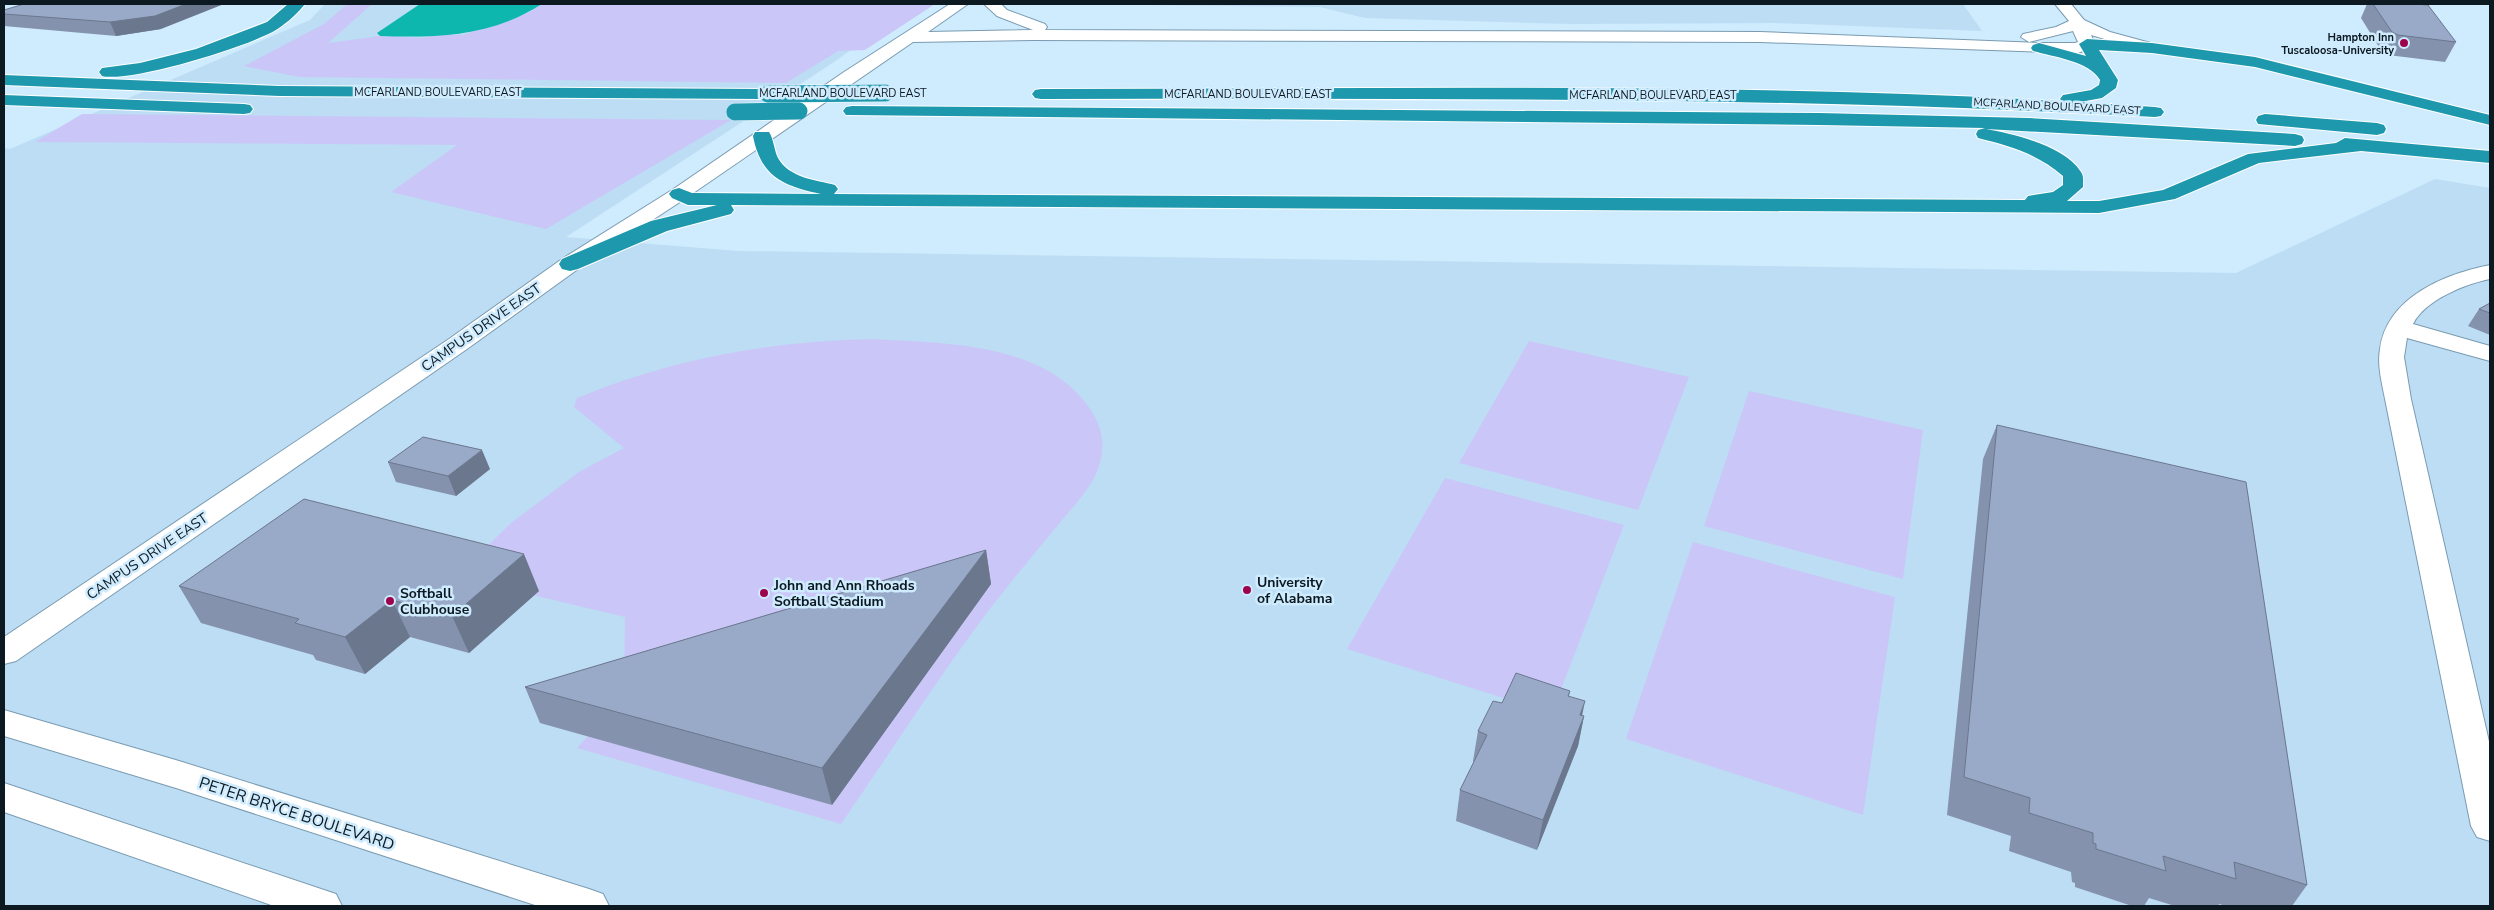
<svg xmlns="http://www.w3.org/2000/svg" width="2494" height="910" viewBox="0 0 2494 910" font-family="'Nunito Sans',sans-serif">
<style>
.built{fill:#bcddf3}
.green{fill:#cac7f8}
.water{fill:#0db7ad}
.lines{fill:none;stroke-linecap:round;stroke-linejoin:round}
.minor-casing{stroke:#7a9bb1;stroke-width:2}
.highway-casing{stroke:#fff;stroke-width:2}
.minor{fill:#fff;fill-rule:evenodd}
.highway{fill:#1e98ad;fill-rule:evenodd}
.highway-bridge-casing{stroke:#fff;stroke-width:18;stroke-linecap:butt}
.highway-bridge{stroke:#1e98ad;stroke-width:17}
.wall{fill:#8492ad}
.shaded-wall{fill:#6b778d}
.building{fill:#99aac9;stroke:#6b778d}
.poi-dot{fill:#9d034d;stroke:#cfebfe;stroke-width:2}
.labels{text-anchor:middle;stroke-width:5;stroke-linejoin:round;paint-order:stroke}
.far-poi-label{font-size:11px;font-weight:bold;fill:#0c1921;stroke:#cfebfe;text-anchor:end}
.far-street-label{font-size:11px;fill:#0c1921;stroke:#cfebfe}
.street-label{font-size:14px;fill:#0c1921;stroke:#cfebfe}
.poi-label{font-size:14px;font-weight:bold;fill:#0c1921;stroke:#cfebfe;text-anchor:start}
.near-street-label{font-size:16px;fill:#0c1921;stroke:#cfebfe}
</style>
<rect width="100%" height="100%" fill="#cfebfe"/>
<path class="built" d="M 325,4 L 916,4 L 834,62 L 566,237 L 737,251 L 2236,273 L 2435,179 L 2490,188 L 2490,906 L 4,906 L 4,148 L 10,149 L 310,20 Z
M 1075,4 L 1963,4 L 1982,31 L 1776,23 L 1570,24 L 1365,18 L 1320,7 Z"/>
<path class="green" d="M 347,4 L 372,4 L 328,43 L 380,36 L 423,38 L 441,34 L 463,35 L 530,12 L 542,4 L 935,4 L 865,50 L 838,51 L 786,83 L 299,77 L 244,66 L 324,24 Z
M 82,114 L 731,120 L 546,229 L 391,192 L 457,145 L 35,142 Z
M 872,339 C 943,343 1042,342 1088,406 C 1102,425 1106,444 1099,466 C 1093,486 1076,503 1063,519 C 1038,549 1013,579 989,610 C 937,679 890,753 841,824 L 577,748 L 624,696 L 625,617 L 456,577 L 511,523 L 579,472 L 624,448 L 574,407 L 577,398 C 671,359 771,341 872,339 Z
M 1529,341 L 1689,377 L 1638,510 L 1459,463 Z
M 1749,391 L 1923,430 L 1903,579 L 1704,526 Z
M 1445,478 L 1624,525 L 1552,713 L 1347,649 Z
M 1693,542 L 1895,597 L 1863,815 L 1626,739 Z"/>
<path class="water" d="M 420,4 L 542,4 C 492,36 438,38 380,36 L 377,33 Z"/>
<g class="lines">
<g class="minor-casing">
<path id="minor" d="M 950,4 L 968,4 L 928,32 L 1033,30 L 997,16 L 984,4 L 1001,4 L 1007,10 L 1045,24 L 1047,27 L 1045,30 L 1760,32 L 2039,43 L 2075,43 L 2078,42 L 2073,31 L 2029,42 L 2021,37 L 2023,34 L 2056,27 L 2069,21 L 2055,4 L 2071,4 L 2084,20 L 2110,32 L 2158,45 L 2160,48 L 2158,51 L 2152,53 L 2091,35 L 2095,44 L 2093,47 L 2078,53 L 1760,42 L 1033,40 L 913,42 L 686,198 L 578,269 L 467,349 L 16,661 L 4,664 L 4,637 L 449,339 L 562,259 L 672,190 L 844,72 Z
M 2490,265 L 2490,279 C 2465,284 2425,300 2413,324 L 2490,346 L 2490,361 L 2407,338 L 2404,357 L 2411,399 L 2490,746 L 2490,841 L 2477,837 L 2471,826 L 2385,399 C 2382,383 2377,365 2380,349 C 2387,297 2445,274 2490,265 Z
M 4,710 L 179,761 L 589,889 L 603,894 L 609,906 L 538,906 L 176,788 L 4,736 Z
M 4,783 L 336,894 L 342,906 L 274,906 L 4,812 Z"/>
</g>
<g class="highway-casing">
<path id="highway" d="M 288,4 L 305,4 C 299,12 288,22 279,28 C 255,45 130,83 102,76 L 99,72 L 102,68 L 140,63 L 196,49 L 267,22 Z
M 2087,39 L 2152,43 L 2255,57 L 2490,115 L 2490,125 L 2255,67 L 2152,53 L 2099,50 L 2118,80 L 2116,88 L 2102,98 L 2080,102 L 2155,107 L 2161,108 L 2164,112 L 2161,116 L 2155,117 C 1784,96 1413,99 1041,99 L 1035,98 L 1032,94 L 1035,90 L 1041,89 C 1381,89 1722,82 2062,101 L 2060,99 L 2063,95 L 2091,90 L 2099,85 L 2100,80 C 2089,61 2054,57 2033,51 L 2031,48 L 2033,45 L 2039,43 L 2086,56 L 2079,44 Z
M 4,75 L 280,86 L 768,89 L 774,90 L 777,94 L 774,98 L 768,99 L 280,96 L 4,85 Z
M 4,95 L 244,104 L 250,105 L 253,109 L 250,113 L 244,114 L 4,105 Z
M 852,106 L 1819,113 L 2029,118 L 2295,134 L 2302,136 L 2304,140 L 2302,144 L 2295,146 L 1986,129 C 2014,134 2065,146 2081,172 C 2084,176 2083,182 2083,187 L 2067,201 L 2099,201 L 2163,190 L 2248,154 L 2336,143 L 2345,138 L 2490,151 L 2490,163 L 2361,151 L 2259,163 L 2175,199 L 2099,213 L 731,205 L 734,210 L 731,214 L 667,231 L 578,269 L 570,271 L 562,269 L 559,264 L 562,259 L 651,221 L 717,205 L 688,205 L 672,198 L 669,194 L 672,190 L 679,188 L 692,193 L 821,194 C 783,186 761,177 753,136 L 755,132 L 769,132 C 774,140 774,150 778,158 C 789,178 816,180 835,185 L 838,189 L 834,194 L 2025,200 L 2028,196 L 2053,192 L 2063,185 L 2063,176 C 2038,154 2010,146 1978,138 L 1976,134 L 1978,130 L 1985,128 L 1819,125 L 846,115 L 843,111 L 846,107 Z
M 2265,114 L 2377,123 L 2384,125 L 2386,129 L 2384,133 L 2377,135 L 2258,124 L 2256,120 L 2258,116 Z"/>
</g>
<use href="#minor" class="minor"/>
<use href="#highway" class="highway"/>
<g class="highway-bridge-casing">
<path id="highway-bridge" d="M 768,94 L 885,93
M 735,112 L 799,111"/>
</g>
<use href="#highway-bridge" class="highway-bridge"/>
</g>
<path class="wall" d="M 24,4 L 161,29 L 116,36 L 4,26 L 4,14 Z
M 2367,4 L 2414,4 L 2456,42 L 2445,62 L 2388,55 L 2382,52 L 2361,18 Z
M 2490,303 L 2490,335 L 2468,326 L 2479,309 Z
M 1997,425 L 2307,885 L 2292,906 L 2226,906 L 2219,904 L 2218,906 L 2175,906 L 2149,898 L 2144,906 L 2132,906 L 2075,887 L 2075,883 L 2072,882 L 2071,872 L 2009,851 L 2011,836 L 1947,815 L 1983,459 Z
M 388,462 L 490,469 L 456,496 L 396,482 Z
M 986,550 L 991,584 L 832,805 L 540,723 L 525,687 Z
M 179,586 L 539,591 L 469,653 L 410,637 L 365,674 L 316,660 L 313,655 L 201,623 Z
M 1570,691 L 1569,696 L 1582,716 L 1584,716 L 1578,746 L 1537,850 L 1456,821 L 1460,790 L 1474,762 L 1473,761 L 1478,731 L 1502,703 Z"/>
<path class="shaded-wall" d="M 186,4 L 224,4 L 161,29 L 116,36 L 110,22 Z
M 482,450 L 490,469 L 456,496 L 448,476 Z
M 986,550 L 991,584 L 832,805 L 822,768 Z
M 524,554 L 539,591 L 469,653 L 452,616 Z
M 392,600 L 410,637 L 365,674 L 345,637 Z
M 1585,701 L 1580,726 L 1584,716 L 1578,746 L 1537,850 L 1543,820 Z"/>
<path class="building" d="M 24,4 L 186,4 L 155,16 L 110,22 L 4,14 L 4,10 Z
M 2373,4 L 2414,4 L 2428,5 L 2456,42 L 2398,35 L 2392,32 Z
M 2490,303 L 2490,313 L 2479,309 Z
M 1997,425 L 2246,482 L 2307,885 L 2234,862 L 2236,879 L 2163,856 L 2166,871 L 2096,849 L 2096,844 L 2093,843 L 2093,833 L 2029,813 L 2030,798 L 1964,777 Z
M 423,437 L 482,450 L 448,476 L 388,462 Z
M 304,499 L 524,554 L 452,616 L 392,600 L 345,637 L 295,623 L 299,619 L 179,586 Z
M 986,550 L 822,768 L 525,687 Z
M 1516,673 L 1570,691 L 1568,696 L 1585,701 L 1580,715 L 1584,716 L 1543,820 L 1460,790 L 1487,735 L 1478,731 L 1493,701 L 1502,703 Z"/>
<g class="poi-dot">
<circle cx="2404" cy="43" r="5"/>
<circle cx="1247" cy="590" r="5"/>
<circle cx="764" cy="593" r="5"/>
<circle cx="390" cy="601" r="5"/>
</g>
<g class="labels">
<g class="far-poi-label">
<text x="2394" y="41">Hampton Inn<tspan x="2394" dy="13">Tuscaloosa-University</tspan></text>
</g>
<g class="far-street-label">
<text x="438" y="96">MCFARLAND BOULEVARD EAST</text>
<text x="843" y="97">MCFARLAND BOULEVARD EAST</text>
<text x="1248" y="98">MCFARLAND BOULEVARD EAST</text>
<text x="1653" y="99">MCFARLAND BOULEVARD EAST</text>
<text transform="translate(2057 106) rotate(3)" y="4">MCFARLAND BOULEVARD EAST</text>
</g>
<g class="street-label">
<text transform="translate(481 327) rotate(-35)" y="5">CAMPUS DRIVE EAST</text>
<text transform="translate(147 556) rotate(-34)" y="5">CAMPUS DRIVE EAST</text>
</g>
<g class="poi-label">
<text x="1257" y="587">University<tspan x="1257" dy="16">of Alabama</tspan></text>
<text x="774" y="590">John and Ann Rhoads<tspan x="774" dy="16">Softball Stadium</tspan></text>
<text x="400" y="598">Softball<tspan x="400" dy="16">Clubhouse</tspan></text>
</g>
<g class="near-street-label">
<text transform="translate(297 813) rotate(18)" y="6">PETER BRYCE BOULEVARD</text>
</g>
</g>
<rect width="2494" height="910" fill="none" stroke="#0c1921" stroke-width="10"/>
</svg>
